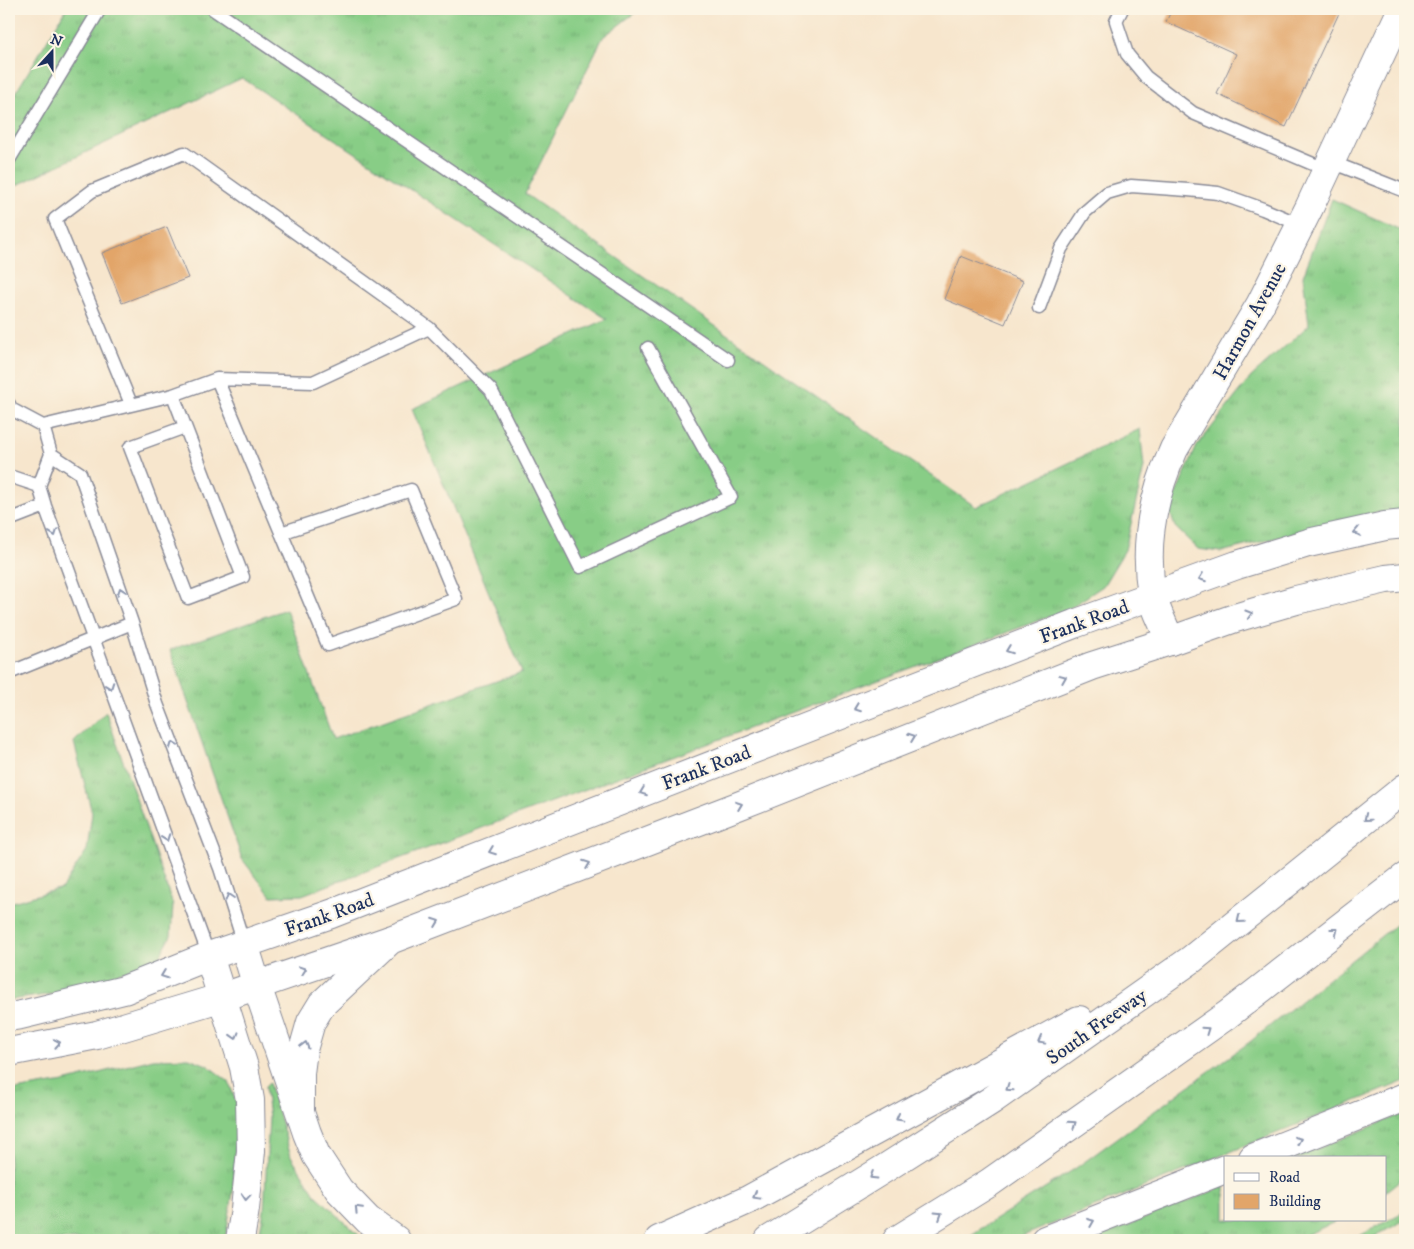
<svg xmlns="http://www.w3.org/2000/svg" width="1414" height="1249" viewBox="0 0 1414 1249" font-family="'IM FELL DW Pica',serif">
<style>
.grass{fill:url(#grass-tufts);stroke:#527e72}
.building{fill:#e2a569}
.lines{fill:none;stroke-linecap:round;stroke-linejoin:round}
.lane-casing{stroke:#898a96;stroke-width:15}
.secondary-casing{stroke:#898a96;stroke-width:30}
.primary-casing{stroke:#898a96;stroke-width:30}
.highway-casing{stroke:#898a96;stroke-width:30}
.lane{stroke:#fff;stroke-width:12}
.secondary{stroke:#fff;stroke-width:28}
.primary{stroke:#fff;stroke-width:28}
.highway{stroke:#fff;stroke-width:28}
.oneway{stroke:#8d97ae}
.labels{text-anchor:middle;stroke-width:4.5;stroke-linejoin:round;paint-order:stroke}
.street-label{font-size:20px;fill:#1b2f5e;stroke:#fcf5e5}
</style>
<defs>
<pattern id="grass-tufts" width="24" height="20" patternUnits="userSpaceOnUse" patternTransform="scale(1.25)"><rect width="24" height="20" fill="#88cd86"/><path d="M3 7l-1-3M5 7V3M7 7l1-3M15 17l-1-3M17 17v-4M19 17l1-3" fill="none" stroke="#75b076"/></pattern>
</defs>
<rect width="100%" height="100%" fill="#fcf5e5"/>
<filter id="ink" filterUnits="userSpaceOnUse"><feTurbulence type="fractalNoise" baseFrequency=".02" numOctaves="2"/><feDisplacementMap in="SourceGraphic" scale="10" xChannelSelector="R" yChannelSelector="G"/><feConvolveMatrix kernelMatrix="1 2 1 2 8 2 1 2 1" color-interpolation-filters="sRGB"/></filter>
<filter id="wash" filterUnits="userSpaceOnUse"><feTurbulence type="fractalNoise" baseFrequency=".0096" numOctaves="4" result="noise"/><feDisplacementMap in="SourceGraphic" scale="20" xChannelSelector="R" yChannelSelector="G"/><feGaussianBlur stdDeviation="1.12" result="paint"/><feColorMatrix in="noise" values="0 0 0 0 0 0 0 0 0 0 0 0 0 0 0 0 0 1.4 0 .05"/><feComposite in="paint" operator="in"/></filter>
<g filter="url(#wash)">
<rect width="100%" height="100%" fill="#f7e6cd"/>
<path class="grass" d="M 66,9 L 640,9 L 603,37 L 525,194 L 976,507 L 1140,429 L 1144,467 L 1125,550 L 1103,586 L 1067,610 L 302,895 L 271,896 L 242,859 L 170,650 L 286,609 L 333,739 L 522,672 L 412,409 L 607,319 L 242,78 L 9,189 L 9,104 Z
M 1332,199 L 1405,232 L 1405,511 L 1374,513 L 1221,552 L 1198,549 L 1175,527 L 1169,509 L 1197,446 L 1251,377 L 1309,325 L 1303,276 Z
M 106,712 L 173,905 L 171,935 L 159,958 L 68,992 L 9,1000 L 9,903 L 62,888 L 87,850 L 92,813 L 74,742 Z
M 1405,917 L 1405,1081 L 1013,1240 L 963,1240 L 1076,1168 L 1251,1041 Z
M 189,1058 L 207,1065 L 229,1082 L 237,1105 L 233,1192 L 225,1240 L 9,1240 L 9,1091 L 64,1082 L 153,1059 Z
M 269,1083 L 291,1156 L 315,1194 L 364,1240 L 258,1240 L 264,1211 L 269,1117 L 265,1087 Z
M 1405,1113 L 1405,1176 L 1385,1192 L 1385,1158 L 1294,1158 Z
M 1225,1186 L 1225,1220 L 1339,1220 L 1295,1240 L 1091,1240 Z
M 1405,1211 L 1405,1220 L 1368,1240 L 1352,1240 Z"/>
<g id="blocks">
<path class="building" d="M 1172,9 L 1341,9 L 1286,127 L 1217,94 L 1236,54 L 1166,22 Z
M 167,227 L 188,278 L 122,303 L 102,253 Z
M 961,256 L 1023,281 L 1005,324 L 944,299 Z"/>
</g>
</g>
<g filter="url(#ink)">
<use href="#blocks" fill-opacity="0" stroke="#898a96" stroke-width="1"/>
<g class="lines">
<g class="lane-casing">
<path id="lane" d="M 213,9 L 728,360
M 1122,9 L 1116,21 L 1127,54 L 1146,77 L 1193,113 L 1327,170
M 9,160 L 100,9
M 1331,162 L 1405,191
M 1039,308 L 1061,249 L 1085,212 L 1107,193 L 1131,186 L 1188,190 L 1218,193 L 1263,209 L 1301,225
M 217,379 L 328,645 L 456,599 L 411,490 L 281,533
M 173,395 L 243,577 L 188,598 L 130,447 L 185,427
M 9,404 L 11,409 L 43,426 L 173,395 L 217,379 L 313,382 L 429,328
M 131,404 L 55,219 L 92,191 L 184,153 L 429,328 L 491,390 L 580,567 L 731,497 L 648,348
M 43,426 L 51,454 L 39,486 L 45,506 L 209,956
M 51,454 L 80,473 L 132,623 L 157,704 L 220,868 L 244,944
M 9,476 L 39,486
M 9,520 L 45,506
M 9,673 L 132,623"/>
</g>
<g class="secondary-casing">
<path id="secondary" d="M 1170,641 C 1165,627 1155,609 1152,595 C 1143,543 1153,495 1174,449 L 1260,305 L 1309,208 L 1402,9"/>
</g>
<g class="primary-casing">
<path id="primary" d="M 9,1017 L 21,1015 L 124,990 L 209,956
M 9,1052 L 97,1035 L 223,997 L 390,940"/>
</g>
<g class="highway-casing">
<path id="highway" d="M 244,944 L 257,986 L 307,1133 L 316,1155 L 339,1190 L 368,1220 L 396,1240
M 300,1110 L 300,1073 L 303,1050 L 311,1022 L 322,1004 L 390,940 L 738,806 L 1092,666 L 1170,641 L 1235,618 L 1296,600 L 1386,579 L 1405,577
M 1253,1158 L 1405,1097
M 240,1240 L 245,1209 L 251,1151 L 250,1100 L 244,1067 L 209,956 L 331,914 L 1074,624 L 1237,565 L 1308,543 L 1385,526 L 1405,524
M 659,1240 L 748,1200 L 1079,1020
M 769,1240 L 887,1167 L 992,1100 L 1192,959 L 1405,788
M 897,1240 L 989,1183 L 1227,1015 L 1405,877
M 1045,1240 L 1225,1169"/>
</g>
<use href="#lane" class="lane"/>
<use href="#secondary" class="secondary"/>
<use href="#primary" class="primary"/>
<use href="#highway" class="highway"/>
</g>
<defs><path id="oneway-chevron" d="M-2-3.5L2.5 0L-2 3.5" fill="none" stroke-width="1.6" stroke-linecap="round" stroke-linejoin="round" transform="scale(1.25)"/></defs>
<g class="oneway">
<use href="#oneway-chevron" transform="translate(1357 532) rotate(168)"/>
<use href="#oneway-chevron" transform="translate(54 533) rotate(70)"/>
<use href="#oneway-chevron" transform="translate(1202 578) rotate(160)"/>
<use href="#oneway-chevron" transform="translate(121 591) rotate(-109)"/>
<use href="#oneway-chevron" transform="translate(1249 614) rotate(-17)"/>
<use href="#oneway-chevron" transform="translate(1009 650) rotate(159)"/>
<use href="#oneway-chevron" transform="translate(1063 678) rotate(-22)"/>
<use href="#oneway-chevron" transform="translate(110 686) rotate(70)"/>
<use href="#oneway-chevron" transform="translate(857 708) rotate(159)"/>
<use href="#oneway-chevron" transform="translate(912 737) rotate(-21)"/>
<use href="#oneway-chevron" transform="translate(173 745) rotate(-111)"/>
<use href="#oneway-chevron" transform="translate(643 792) rotate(159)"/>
<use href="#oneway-chevron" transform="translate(739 805) rotate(-21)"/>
<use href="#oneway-chevron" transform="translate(1367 818) rotate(141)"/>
<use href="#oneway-chevron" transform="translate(166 838) rotate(70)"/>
<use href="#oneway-chevron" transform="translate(492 851) rotate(159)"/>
<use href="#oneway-chevron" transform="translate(587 864) rotate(-21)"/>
<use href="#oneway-chevron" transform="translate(229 897) rotate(-108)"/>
<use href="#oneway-chevron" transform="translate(1240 920) rotate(141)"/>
<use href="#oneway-chevron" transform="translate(436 922) rotate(-21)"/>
<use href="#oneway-chevron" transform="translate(1335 931) rotate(-38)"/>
<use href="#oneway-chevron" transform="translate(303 970) rotate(-19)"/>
<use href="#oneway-chevron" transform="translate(164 975) rotate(159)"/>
<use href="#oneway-chevron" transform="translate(1206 1030) rotate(-35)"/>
<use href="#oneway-chevron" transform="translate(235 1036) rotate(73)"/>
<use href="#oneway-chevron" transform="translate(1041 1041) rotate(151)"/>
<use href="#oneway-chevron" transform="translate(57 1043) rotate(-11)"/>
<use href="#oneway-chevron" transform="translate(305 1045) rotate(-75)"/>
<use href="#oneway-chevron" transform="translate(1009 1088) rotate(145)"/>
<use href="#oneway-chevron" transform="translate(899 1118) rotate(151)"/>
<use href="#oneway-chevron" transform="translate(1073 1124) rotate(-35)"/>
<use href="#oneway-chevron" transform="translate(1298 1140) rotate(-22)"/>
<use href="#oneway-chevron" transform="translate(873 1176) rotate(148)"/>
<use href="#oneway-chevron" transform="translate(756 1196) rotate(151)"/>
<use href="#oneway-chevron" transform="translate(246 1197) rotate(95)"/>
<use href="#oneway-chevron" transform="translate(358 1209) rotate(-134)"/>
<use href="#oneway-chevron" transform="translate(939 1215) rotate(-32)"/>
<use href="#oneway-chevron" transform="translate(1091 1222) rotate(-22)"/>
</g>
</g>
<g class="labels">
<g class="street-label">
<text transform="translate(1249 321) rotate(-61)" y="7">Harmon Avenue</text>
<text transform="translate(1084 621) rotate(-20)" y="7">Frank Road</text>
<text transform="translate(706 767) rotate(-21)" y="7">Frank Road</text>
<text transform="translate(329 914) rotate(-20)" y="7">Frank Road</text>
<text transform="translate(1096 1026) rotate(-35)" y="7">South Freeway</text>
</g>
</g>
<rect width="1414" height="1249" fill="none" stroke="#fcf5e5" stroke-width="30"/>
<rect x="1224" y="1156" width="162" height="65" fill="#fcf5e5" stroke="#a2a6af"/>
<rect x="1234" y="1173" width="25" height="8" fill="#ffffff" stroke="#a2a6af"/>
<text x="1269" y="1182" font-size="15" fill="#1b2f5e">Road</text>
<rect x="1234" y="1194" width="25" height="15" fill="#e2a569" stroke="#a2a6af"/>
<text x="1269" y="1206" font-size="15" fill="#1b2f5e">Building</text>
<g transform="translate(52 52) rotate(21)" stroke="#fcf5e5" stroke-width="4" paint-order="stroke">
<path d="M0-4L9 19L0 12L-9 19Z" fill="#1b2f5e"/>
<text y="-8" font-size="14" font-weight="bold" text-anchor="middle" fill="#1b2f5e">N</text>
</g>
</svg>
